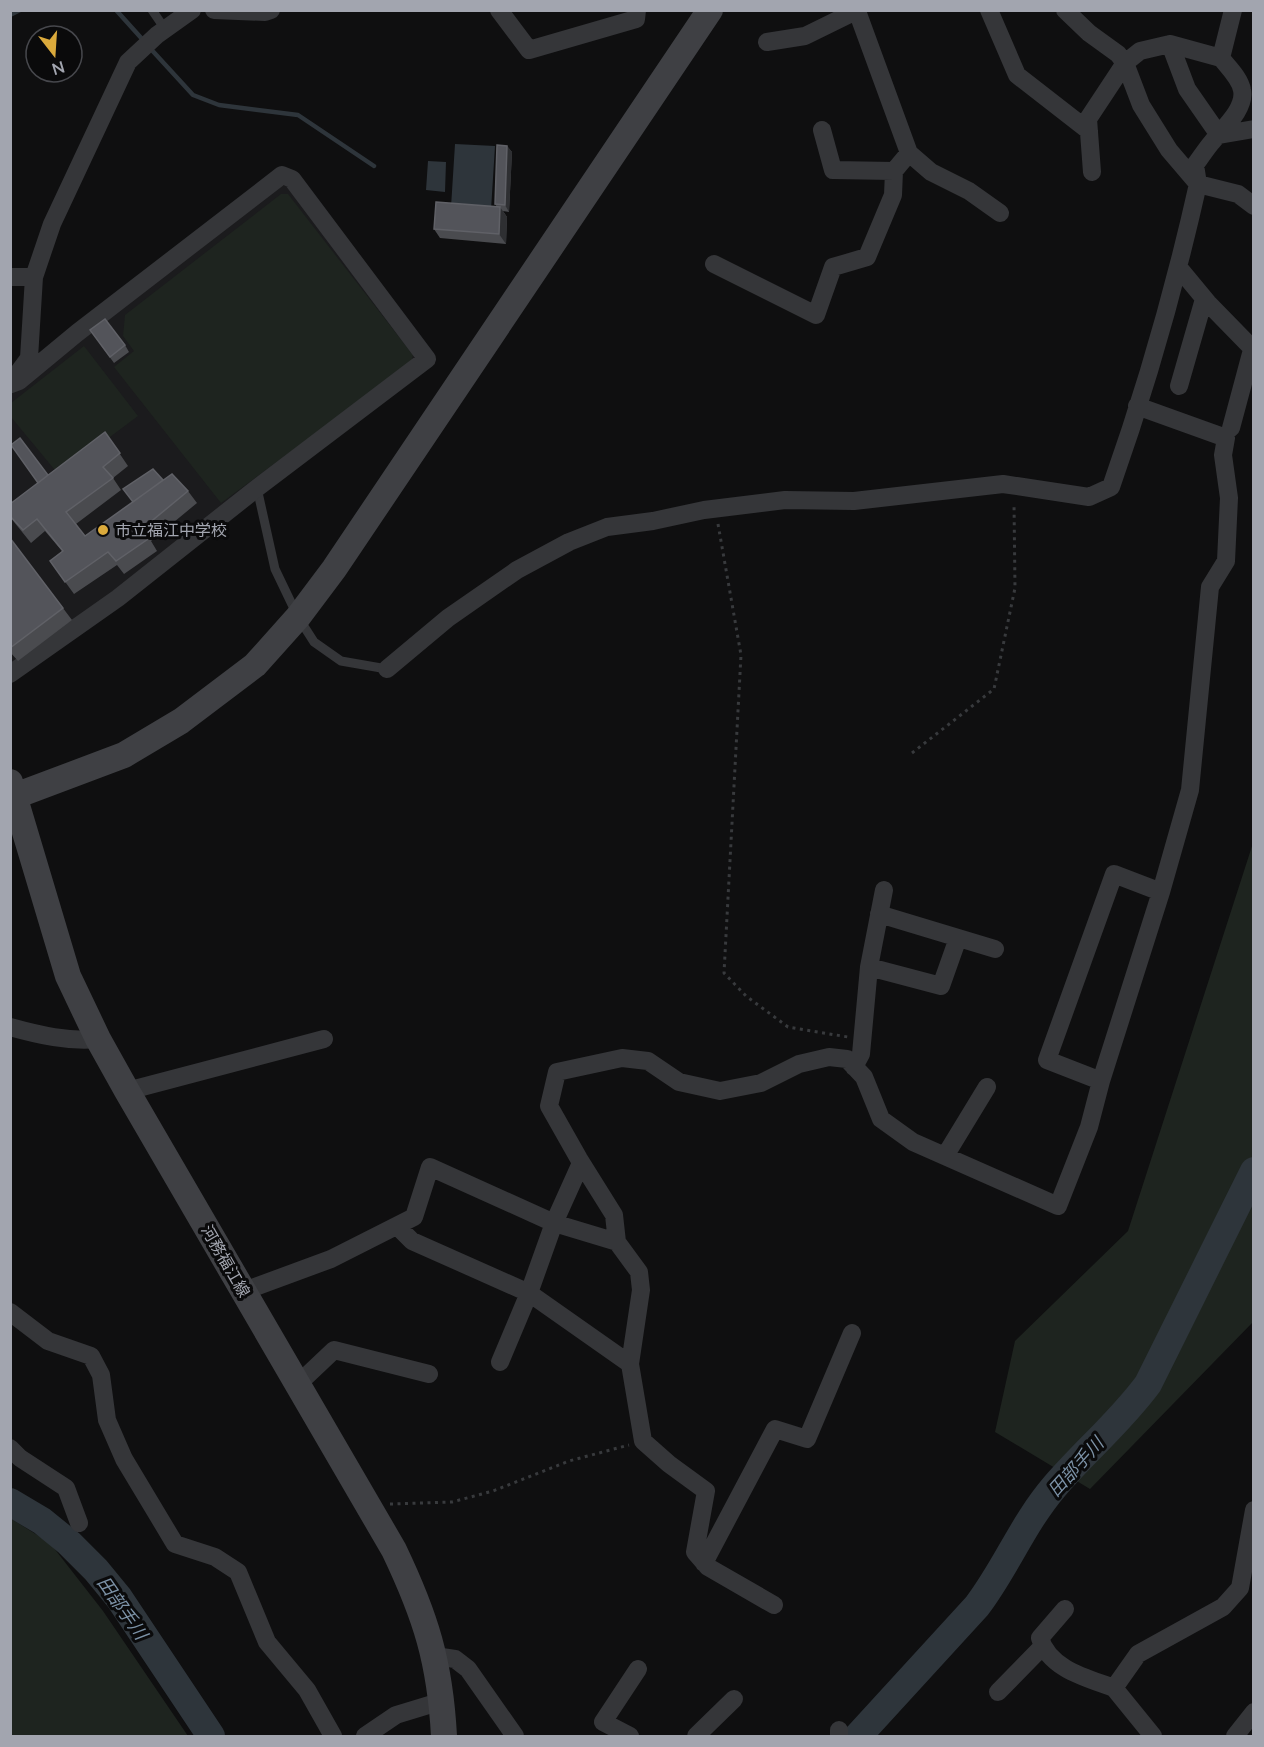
<svg xmlns="http://www.w3.org/2000/svg" width="1264" height="1747" viewBox="0 0 1264 1747" font-family="Lato,'Noto Sans JP',sans-serif">
<style>
.built{fill:#1b1b1d}
.green{fill:#1e241f}
.water{fill:#2e353b}
.lines{fill:none;stroke-linecap:round;stroke-linejoin:round}
.stream{stroke:#2e353b;stroke-width:4.5}
.river{stroke:#2e353b;stroke-width:28}
.path{stroke:#383a3d;stroke-width:3;stroke-dasharray:3 4.5;stroke-linecap:butt}
.lane{stroke:#353639;stroke-width:9}
.street{stroke:#353639;stroke-width:18}
.secondary{stroke:#3f4044;stroke-width:26}
.wall{fill:#4a4b4f}
.shaded-wall{fill:#2e2f32}
.building{fill:#53545a;stroke:#606167;stroke-width:1.5}
.poi-dot{fill:#dbaa3c;stroke:#0a0a0b;stroke-width:2}
.labels{text-anchor:middle;stroke-width:6;stroke-linejoin:round;paint-order:stroke}
.poi-label{font-size:16px;fill:#a2a5af;stroke:#0a0a0b;text-anchor:start}
.street-label{font-size:16px;fill:#a2a5af;stroke:#0a0a0b}
.water-label{font-size:18px;font-style:italic;fill:#7c92a7;stroke:#0a0a0b}
</style>
<rect width="100%" height="100%" fill="#0f0f10"/>
<path class="built" d="M 278,185 L 288,186 L 418,355 L 13,670 L 11,667 L 11,393 Z"/>
<path class="green" d="M 281,194 L 288,194 L 413,355 L 411,363 L 221,503 L 114,367 L 134,351 L 123,336 L 125,315 Z
M 84,346 L 138,416 L 59,475 L 11,417 L 11,403 Z
M 1253,843 L 1253,1322 L 1090,1489 L 995,1432 L 1015,1341 L 1128,1231 Z
M 10,1518 L 50,1543 L 103,1611 L 188,1736 L 11,1736 Z"/>
<path class="water" d="M 455,144 L 495,146 L 491,210 L 451,207 Z
M 428,161 L 446,162 L 445,192 L 426,190 Z"/>
<g class="lines">
<path class="stream" d="M 116,10 L 143,40
M 10,15 L 20,10
M 149,47 L 193,95 L 219,105 L 298,115 L 374,166"/>
<path class="river" d="M 10,1502 L 42,1521 L 69,1543 L 96,1570 L 119,1598 L 211,1736
M 858,1736 L 977,1606 C 1006,1568 1023,1523 1055,1486 C 1085,1451 1120,1422 1148,1384 L 1254,1171"/>
<path class="path" d="M 718,524 L 741,655 L 724,973 L 746,996 L 788,1027 L 848,1037
M 912,753 L 994,689 L 1015,588 L 1014,503
M 390,1504 L 452,1502 L 493,1491 L 569,1461 L 629,1445"/>
<path class="lane" d="M 152,10 L 165,29
M 257,488 L 275,569 L 298,617 L 314,642 L 341,661 L 387,669"/>
<path class="street" d="M 214,10 L 265,12 L 271,10
M 499,10 L 529,50 L 636,19 L 637,10
M 989,10 L 1017,75 L 1089,131
M 857,11 L 909,153 L 931,172 L 969,191 L 1000,213
M 767,42 L 805,36 L 858,10
M 1170,44 L 1187,89 L 1219,135 L 1254,129
M 1221,58 C 1228,67 1240,78 1242,90 C 1246,109 1222,129 1212,142 C 1206,149 1201,157 1195,165 L 1198,184 L 1238,194 L 1254,206
M 822,130 L 833,170 L 894,171
M 1092,172 L 1088,119 L 1125,63 L 1140,51 L 1170,44 L 1221,58 L 1233,10
M 714,264 L 816,315 L 833,267 L 867,257 L 893,195 L 894,171 L 909,153
M 1179,268 L 1208,303 L 1249,345 L 1254,346
M 10,277 L 34,277
M 15,377 L 29,358 L 34,277 L 52,224 L 128,62 L 157,35 L 192,10
M 1179,386 L 1204,299
M 1231,428 L 1253,346
M 387,669 L 448,618 L 517,570 L 569,542 L 607,527 L 653,521 L 704,510 L 785,500 L 854,501 L 1003,484 L 1089,497 L 1111,487 C 1146,388 1175,287 1198,184 L 1169,150 L 1141,105 L 1125,63 L 1118,54 L 1089,33 L 1065,10
M 10,674 L 118,598 L 257,488 L 427,359 L 292,179 L 282,175 L 77,333 L 19,381 L 11,384
M 879,914 L 995,949
M 869,967 L 941,986 L 958,938
M 10,1027 C 39,1035 69,1042 98,1039
M 854,1067 L 861,1054 L 869,967 L 884,890
M 1101,1081 L 1047,1060 L 1114,874 L 1161,892
M 127,1091 L 324,1039
M 945,1156 L 987,1087
M 581,1163 L 554,1223 L 617,1242
M 397,1226 L 412,1241 L 529,1293 L 500,1362
M 244,1291 L 331,1259 L 414,1217 L 430,1167 L 554,1223 L 529,1293 L 630,1364
M 10,1312 L 48,1341 L 91,1356 L 101,1375 L 107,1420 L 124,1459 L 175,1544 L 215,1557 L 238,1572 L 267,1642 L 307,1690 L 333,1736
M 297,1385 L 334,1350 L 429,1374
M 10,1448 L 20,1458 L 66,1488 L 79,1523
M 704,1563 L 775,1429 L 807,1439 L 852,1333
M 774,1605 L 708,1567 L 695,1552 L 706,1491 L 669,1464 L 643,1441 L 630,1364 L 641,1290 L 639,1272 L 617,1242 L 614,1215 L 579,1159 L 549,1106 L 557,1072 L 622,1058 L 648,1061 L 679,1082 L 720,1091 L 761,1083 L 799,1064 L 829,1057 L 847,1059 L 864,1077 L 881,1119 L 913,1142 L 1058,1206 L 1089,1127 L 1101,1081 L 1161,892 L 1190,790 L 1210,587 L 1226,561 L 1229,498 L 1223,455 L 1226,438 L 1137,406
M 1065,1609 L 1040,1638 C 1049,1669 1087,1678 1114,1688
M 435,1656 L 455,1659 L 468,1669 L 515,1736
M 998,1692 L 1042,1647
M 839,1730 L 839,1736
M 365,1736 L 396,1715 L 442,1701
M 630,1736 L 603,1722 L 638,1669
M 696,1736 L 734,1699
M 1153,1736 L 1114,1688 L 1138,1654 L 1223,1607 L 1240,1588 L 1254,1510
M 1235,1736 L 1254,1712"/>
<path class="secondary" d="M 10,782 L 68,976 L 98,1039 L 127,1091 L 394,1550 C 426,1617 440,1662 444,1736
M 15,796 L 124,755 L 181,721 L 255,665 L 298,617 L 334,569 L 710,10"/>
</g>
<path class="wall" d="M 507,146 L 512,152 L 509,212 L 503,211 L 507,217 L 506,244 L 440,238 L 434,229 L 497,207 L 495,204 Z
M 90,330 L 125,345 L 129,352 L 114,363 Z
M 105,432 L 128,466 L 113,478 L 121,490 L 76,524 L 85,536 L 133,502 L 123,489 L 163,480 L 188,491 L 197,503 L 151,541 L 157,551 L 124,574 L 117,565 L 74,594 L 50,561 L 62,551 L 45,531 L 31,543 L 10,517 L 10,504 Z
M 10,538 L 72,620 L 18,661 L 10,652 Z"/>
<path class="shaded-wall" d="M 507,146 L 512,152 L 509,212 L 505,205 Z
M 500,207 L 507,217 L 506,244 L 499,234 Z"/>
<path class="building" d="M 497,145 L 507,146 L 505,205 L 495,204 Z
M 436,202 L 500,207 L 499,234 L 434,229 Z
M 105,319 L 125,345 L 110,357 L 90,330 Z
M 105,432 L 120,453 L 103,467 L 113,478 L 66,512 L 85,536 L 172,474 L 188,491 L 142,529 L 148,539 L 116,561 L 108,552 L 65,582 L 50,561 L 63,551 L 37,519 L 23,530 L 10,516 L 10,504 Z
M 20,438 L 48,475 L 38,483 L 11,445 Z
M 153,469 L 163,480 L 133,502 L 123,489 Z
M 10,538 L 63,608 L 10,648 Z"/>
<circle class="poi-dot" cx="103" cy="530" r="6"/>
<g class="labels">
<g class="poi-label">
<text x="115" y="536">市立福江中学校</text>
</g>
<g class="street-label">
<text transform="translate(226 1261) rotate(60)" y="6">河務福江線</text>
</g>
<g class="water-label">
<text transform="translate(1076 1467) rotate(-48)" y="6">田部手川</text>
<text transform="translate(122 1608) rotate(55)" y="6">田部手川</text>
</g>
</g>
<rect width="1264" height="1747" fill="none" stroke="#a2a5af" stroke-width="24"/>
<g transform="translate(54 54) rotate(163)"><circle r="28" fill="#0a0a0b" stroke="#47484d" stroke-width="1.5"/>
<path d="M0-4.5L10 22L0 15L-10 22Z" fill="#dbaa3c"/>
<text y="-9" font-size="16" font-weight="bold" text-anchor="middle" fill="#a2a5af">N</text>
</g>
</svg>
